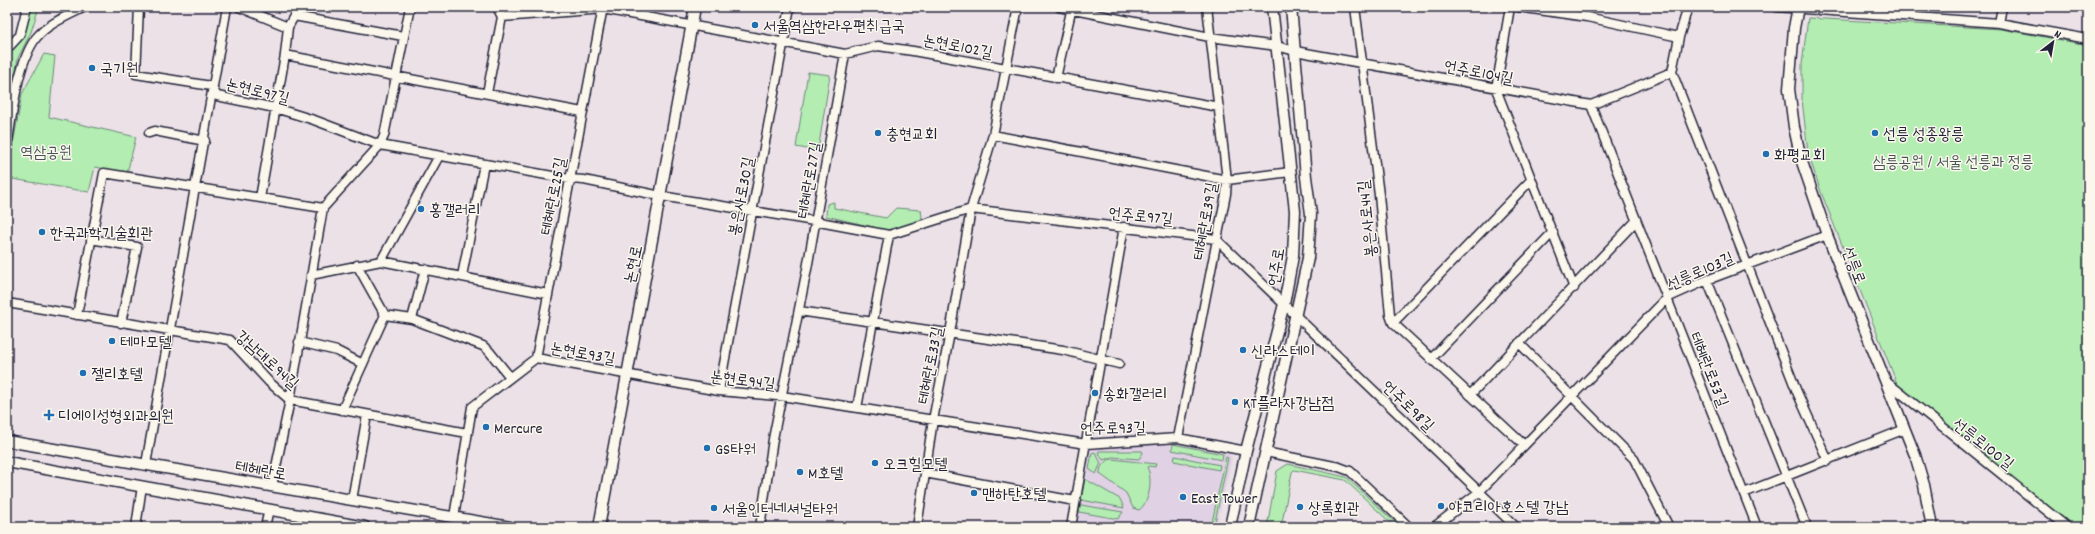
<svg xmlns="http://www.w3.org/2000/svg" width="2095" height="534" viewBox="0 0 2095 534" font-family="Dekko,'Poor Story',sans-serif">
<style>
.built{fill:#e0d1e4}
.green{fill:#b3edb2;stroke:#6a8876}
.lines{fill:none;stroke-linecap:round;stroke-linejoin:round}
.minor-casing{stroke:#22223b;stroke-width:11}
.major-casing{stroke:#22223b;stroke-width:13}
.minor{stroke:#fbf7ec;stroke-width:8}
.major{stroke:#fbf7ec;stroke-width:10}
.poi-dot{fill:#1f6fb2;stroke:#fbf7ec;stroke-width:1.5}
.labels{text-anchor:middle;stroke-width:3;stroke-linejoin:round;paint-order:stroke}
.poi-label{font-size:16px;fill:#22223b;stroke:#fbf7ec;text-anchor:start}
.street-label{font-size:16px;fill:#22223b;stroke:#fbf7ec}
.park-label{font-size:16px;fill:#465559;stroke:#fbf7ec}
</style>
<rect width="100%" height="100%" fill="#ebe1e7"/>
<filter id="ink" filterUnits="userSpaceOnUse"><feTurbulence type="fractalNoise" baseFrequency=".025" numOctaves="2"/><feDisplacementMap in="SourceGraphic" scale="8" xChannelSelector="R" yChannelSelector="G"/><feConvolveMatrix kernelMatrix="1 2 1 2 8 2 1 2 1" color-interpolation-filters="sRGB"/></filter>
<g filter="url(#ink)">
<path class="built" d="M 1169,440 L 1227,450 L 1232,458 L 1216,527 L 1076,527 L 1089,449 L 1094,446 L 1141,445 Z"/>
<path class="green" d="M 30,7 L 39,7 L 31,32 L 18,58 L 7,118 L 7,54 L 23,36 Z
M 1808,18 L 2001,29 L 2088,45 L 2088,527 L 2070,527 L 1959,433 L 1898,386 L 1821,192 L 1808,153 L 1802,99 L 1802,64 Z
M 44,54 L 55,56 L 49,117 L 136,137 L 127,173 L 95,167 L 89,192 L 7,178 L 22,94 Z
M 808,72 L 830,75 L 818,151 L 796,147 Z
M 834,202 L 834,208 L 886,218 L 896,208 L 921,210 L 922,217 L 920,223 L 886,230 L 826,216 L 827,204 Z
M 1173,444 L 1223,454 L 1222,460 L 1172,450 Z
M 1099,451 L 1142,451 L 1143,453 L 1139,459 L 1112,457 L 1103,460 L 1098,452 Z
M 1095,452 L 1101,463 L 1096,474 L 1089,469 L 1092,453 Z
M 1175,456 L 1220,465 L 1219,470 L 1174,461 Z
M 1226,457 L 1228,458 L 1214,527 L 1211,527 Z
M 1112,459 L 1156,464 L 1155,467 L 1149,466 L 1147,467 C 1153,479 1150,502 1139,510 L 1133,508 L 1126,493 L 1100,474 C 1099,467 1105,460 1112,459 Z
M 1288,464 L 1346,477 L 1400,527 L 1395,527 L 1345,480 L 1294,470 L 1292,472 L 1281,527 L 1267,527 L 1277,471 Z
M 1085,479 L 1120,499 L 1124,508 L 1081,500 Z
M 1081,505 L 1123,512 L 1118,519 L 1079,512 Z"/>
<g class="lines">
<g class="minor-casing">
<path id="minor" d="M 139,7 L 136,74 L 211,86 L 217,96 L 275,108 L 314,120 L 380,145 L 569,179 L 584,180 L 661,196 L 814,221 L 889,235 L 971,209 L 1216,239 L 1516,527
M 239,7 L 288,27
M 1059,7 L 1210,37 L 1277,46 L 1295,51 L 1591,105 L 1672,72
M 1355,7 L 1379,195 L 1390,315 L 1393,323 L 1524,445
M 1510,7 L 1496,89 L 1574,288
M 1518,7 L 1587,17 L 1679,37
M 1688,7 L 1679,37 L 1672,72 L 1797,392 L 1828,461
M 1776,7 L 1999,23 L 2088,39
M 294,16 L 403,36
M 502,17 L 603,9 L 845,54 L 878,46 L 913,51 L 1219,107
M 1999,23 L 2002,7
M 7,49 L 20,35 L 27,7
M 285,55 L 582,112
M 1056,78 L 1072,7
M 487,93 L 502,17 L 497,7
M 1591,105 L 1757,527
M 149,133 L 155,131 L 205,141
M 993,135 L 1227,180 L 1290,172
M 7,147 C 12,117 17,63 36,38 C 47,24 69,15 85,7
M 260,198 L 285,55 L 288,27 L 299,7
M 91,239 L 137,247 L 121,323
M 381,261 L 439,156
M 357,265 L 385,315
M 311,275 L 381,261 L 548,294
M 462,276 L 484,164
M 1707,280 L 1807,527
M 7,303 L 230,340 L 269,382 L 290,400 L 467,433
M 799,311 L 1063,350 L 1119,364
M 77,315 L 104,173 L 323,208
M 385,315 L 412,319 L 483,346 L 489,351 L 510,377
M 412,319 L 425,269
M 1393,323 L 1531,180
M 299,342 L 337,351 L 363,364
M 1519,343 L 1634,459 L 1669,527
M 536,358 L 719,391 L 788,397 L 1086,444 L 1178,438 L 1246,451
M 1431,359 L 1553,232
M 1887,382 L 2067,527
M 719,391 L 790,7
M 1470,395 L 1636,221
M 857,408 L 889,235
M 342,410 L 385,315
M 1178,438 L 1226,194 L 1227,180 L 1207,7
M 1265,452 L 1339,467 L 1350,471 L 1409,527
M 146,464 L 227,7
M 925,473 L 1075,501
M 272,486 L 290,400 L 323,208 L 380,145 L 384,136 L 410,7
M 1744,493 L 1905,429
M 352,500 L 367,415
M 454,517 L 472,407 L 536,358 L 603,7
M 136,527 L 142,486
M 265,527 L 269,509
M 760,527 L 773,439 L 807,269 L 845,54
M 917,527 L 933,420 L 950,333 L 971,209 L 993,135 L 1018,7
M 1071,527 L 1124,227
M 1434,527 L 1479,492 L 1667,298 L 1707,280 L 1827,235"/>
</g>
<g class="major-casing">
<path id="major" d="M 1798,7 L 1794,28 L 1789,89 L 1794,127 L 1801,159 L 1827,235 L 1915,455 L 1924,485 L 1932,527
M 7,441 L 510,527
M 7,462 L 365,527
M 599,527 L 695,7
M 1230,527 L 1246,451 L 1284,304 L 1293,256 L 1295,211 L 1272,7
M 1249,527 L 1308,258 L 1311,214 L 1306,177 L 1291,7"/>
</g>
<use href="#minor" class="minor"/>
<use href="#major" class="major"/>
</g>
</g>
<g class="poi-dot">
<circle cx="755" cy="25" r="4"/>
<circle cx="92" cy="68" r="4"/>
<circle cx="878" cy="133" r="4"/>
<circle cx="1875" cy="133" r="4"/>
<circle cx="1766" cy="154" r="4"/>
<circle cx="421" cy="209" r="4"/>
<circle cx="42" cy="232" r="4"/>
<circle cx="112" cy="341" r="4"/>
<circle cx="1243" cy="350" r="4"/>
<circle cx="83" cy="373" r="4"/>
<circle cx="1095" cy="393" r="4"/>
<circle cx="1235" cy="402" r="4"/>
<path d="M47 409h4v4h4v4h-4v4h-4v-4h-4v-4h4z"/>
<circle cx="486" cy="427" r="4"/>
<circle cx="707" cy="448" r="4"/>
<circle cx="875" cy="463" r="4"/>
<circle cx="800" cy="472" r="4"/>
<circle cx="974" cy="493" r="4"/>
<circle cx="1183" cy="497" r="4"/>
<circle cx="1441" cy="506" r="4"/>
<circle cx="1300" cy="507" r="4"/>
<circle cx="714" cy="508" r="4"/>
</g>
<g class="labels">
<g class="poi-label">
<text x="763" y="31">서울역삼한라우편취급국</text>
<text x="100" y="74">국기원</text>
<text x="886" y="139">충현교회</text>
<text x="1883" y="139">선릉 성종왕릉</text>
<text x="1774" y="160">화평교회</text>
<text x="429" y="215">홍갤러리</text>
<text x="50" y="238">한국과학기술회관</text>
<text x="120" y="347">테마모텔</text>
<text x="1251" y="356">신라스테이</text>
<text x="91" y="379">젤리호텔</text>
<text x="1103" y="399">송화갤러리</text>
<text x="1243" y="408">KT플라자강남점</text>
<text x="58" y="421">디에이성형외과의원</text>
<text x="494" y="433">Mercure</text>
<text x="715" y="454">GS타워</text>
<text x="883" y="469">오크힐모텔</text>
<text x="808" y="478">M호텔</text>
<text x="982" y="499">맨하탄호텔</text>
<text x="1191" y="503">East Tower</text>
<text x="1449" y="512">야코리아호스텔 강남</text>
<text x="1308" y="513">상록회관</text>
<text x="722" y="514">서울인터네셔널타워</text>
</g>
<g class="street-label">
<text transform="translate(958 45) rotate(11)" y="6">논현로102길</text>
<text transform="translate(1479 71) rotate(11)" y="6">언주로104길</text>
<text transform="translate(258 90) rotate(14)" y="6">논현로97길</text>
<text transform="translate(808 180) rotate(-80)" y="6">테헤란로27길</text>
<text transform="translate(552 196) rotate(-79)" y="6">테헤란로25길</text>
<text transform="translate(740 196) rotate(-79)" y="6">봉은사로30길</text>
<text transform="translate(1141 215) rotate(6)" y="6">언주로97길</text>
<text transform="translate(1366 219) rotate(-96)" y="6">봉은사로44길</text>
<text transform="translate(1204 221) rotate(-80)" y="6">테헤란로39길</text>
<text transform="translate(632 264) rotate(-78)" y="6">논현로</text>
<text transform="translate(1855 265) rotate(69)" y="6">선릉로</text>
<text transform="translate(1275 267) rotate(-81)" y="6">언주로</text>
<text transform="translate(1700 270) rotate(-24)" y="6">선릉로103길</text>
<text transform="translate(583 352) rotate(10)" y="6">논현로93길</text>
<text transform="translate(268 359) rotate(42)" y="6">강남대로94길</text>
<text transform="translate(929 365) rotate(-79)" y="6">테헤란로33길</text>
<text transform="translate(1710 369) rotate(68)" y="6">테헤란로53길</text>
<text transform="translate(743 379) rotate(7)" y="6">논현로94길</text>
<text transform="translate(1409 405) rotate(44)" y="6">언주로98길</text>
<text transform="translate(1113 427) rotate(-1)" y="6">언주로93길</text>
<text transform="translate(1984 443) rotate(38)" y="6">선릉로100길</text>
<text transform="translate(261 469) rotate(10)" y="6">테헤란로</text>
</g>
<g class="park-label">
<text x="46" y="157">역삼공원</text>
<text x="1953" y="167">삼릉공원 / 서울 선릉과 정릉</text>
</g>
</g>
<rect width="2095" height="534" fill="none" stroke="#fbf7ec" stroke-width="24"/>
<rect x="12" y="12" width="2071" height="510" fill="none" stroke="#22223b" stroke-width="1.5" filter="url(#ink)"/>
<g transform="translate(2053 42) rotate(31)" stroke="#fbf7ec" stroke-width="3" paint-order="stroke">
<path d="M0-3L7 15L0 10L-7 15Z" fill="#22223b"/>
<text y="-6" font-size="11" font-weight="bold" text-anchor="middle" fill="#22223b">N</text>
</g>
</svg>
